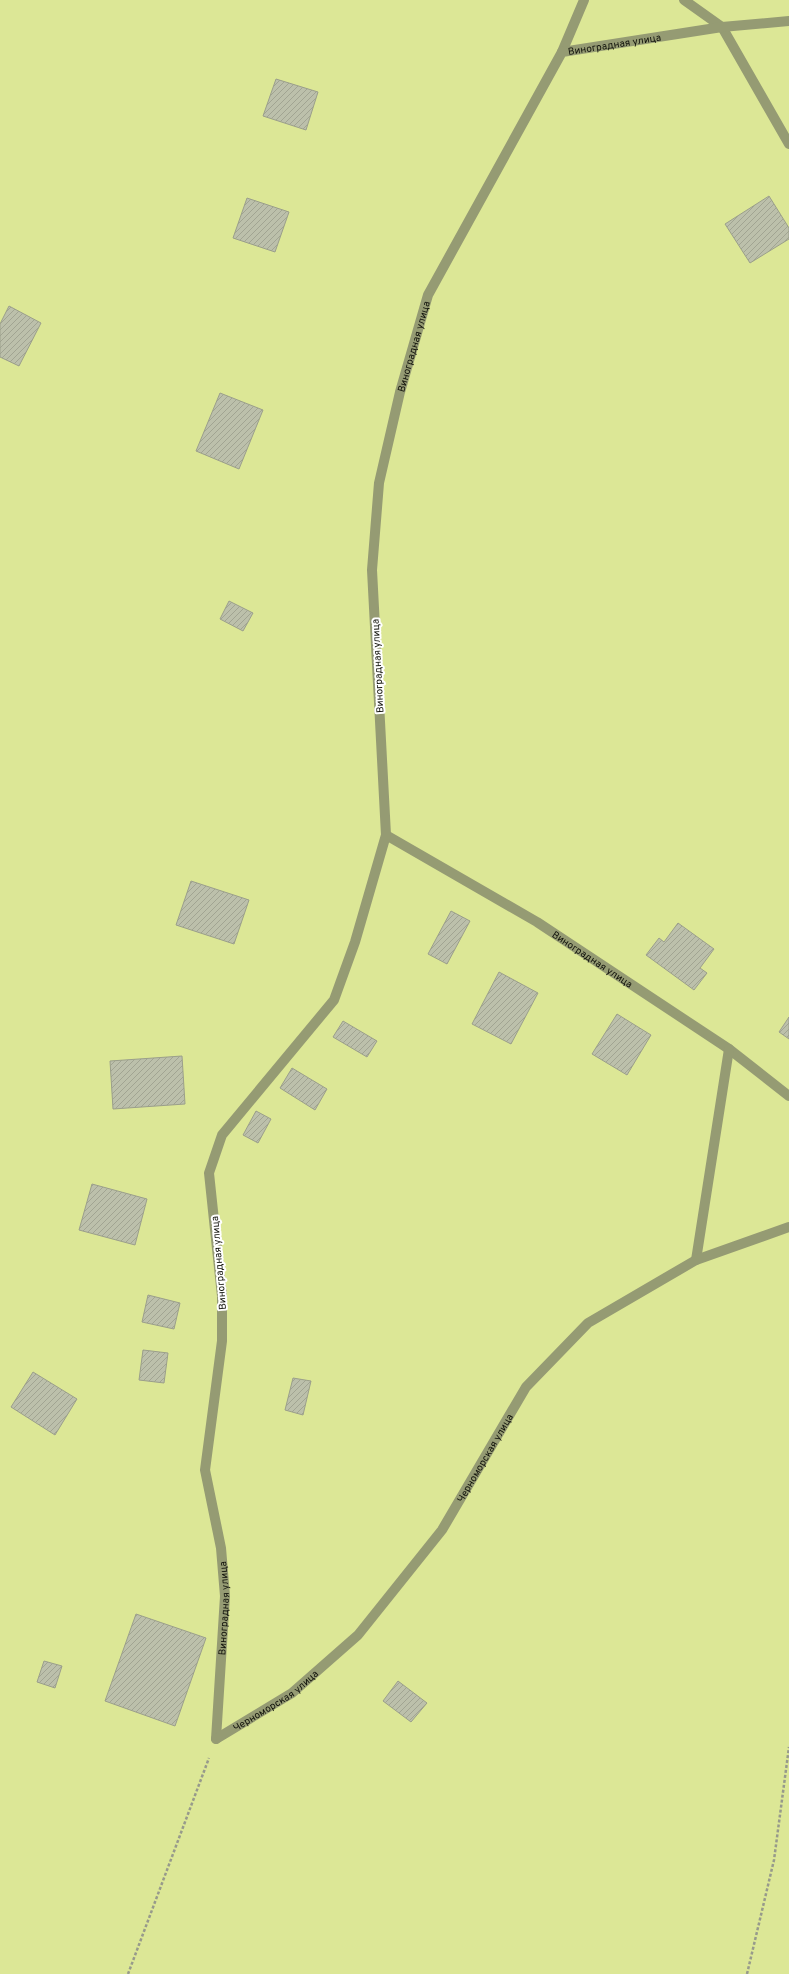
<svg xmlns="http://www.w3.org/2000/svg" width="789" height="1974" viewBox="0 0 789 1974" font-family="Overpass,sans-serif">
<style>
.park{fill:#dce796}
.building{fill:url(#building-hatch);stroke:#9b9f8b}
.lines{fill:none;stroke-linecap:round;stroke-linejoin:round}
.path{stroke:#979a8b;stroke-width:2.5;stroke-dasharray:3 2;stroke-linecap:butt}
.minor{stroke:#959b73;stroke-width:10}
.labels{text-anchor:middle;stroke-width:4;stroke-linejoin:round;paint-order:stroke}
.street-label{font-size:10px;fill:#10110a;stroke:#fff}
</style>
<defs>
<pattern id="building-hatch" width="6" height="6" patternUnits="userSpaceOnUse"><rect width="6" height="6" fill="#bcc0ab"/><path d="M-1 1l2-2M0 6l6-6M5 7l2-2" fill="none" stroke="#a1a492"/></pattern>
</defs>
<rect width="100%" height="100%" fill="#f2f6e1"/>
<path class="park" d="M 0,0 L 789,0 L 789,1974 L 0,1974 Z"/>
<path class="building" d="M 276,79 L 318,92 L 306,130 L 263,116 Z
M 769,196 L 789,228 L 789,239 L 750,263 L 725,224 Z
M 247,198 L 289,212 L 275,252 L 233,238 Z
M 9,306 L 41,323 L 19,366 L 0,357 L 0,324 Z
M 220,393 L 263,410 L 239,469 L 196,451 Z
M 229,601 L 253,613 L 243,631 L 220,619 Z
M 191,881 L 249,900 L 234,944 L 176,925 Z
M 451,911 L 470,921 L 447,964 L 428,954 Z
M 678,923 L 714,949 L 700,968 L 707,973 L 694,990 L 646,955 L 659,938 L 664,942 Z
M 499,972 L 538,993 L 511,1044 L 472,1024 Z
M 617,1014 L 651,1035 L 627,1075 L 592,1054 Z
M 789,1017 L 789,1039 L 779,1032 Z
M 343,1021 L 377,1041 L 367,1057 L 333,1037 Z
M 182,1056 L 185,1104 L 113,1109 L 110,1061 Z
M 292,1068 L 327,1089 L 315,1110 L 280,1088 Z
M 256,1111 L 271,1119 L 258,1143 L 243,1135 Z
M 92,1184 L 147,1199 L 135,1245 L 79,1230 Z
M 148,1295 L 180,1303 L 174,1329 L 142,1322 Z
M 143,1350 L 168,1353 L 164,1383 L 139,1380 Z
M 33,1372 L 77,1399 L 55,1435 L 11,1407 Z
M 293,1378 L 311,1381 L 303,1415 L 285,1410 Z
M 136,1614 L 206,1638 L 175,1726 L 105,1701 Z
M 44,1661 L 62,1666 L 55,1688 L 37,1682 Z
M 398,1681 L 427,1703 L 411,1722 L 383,1701 Z"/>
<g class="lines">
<path class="path" d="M 128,1974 L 209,1758
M 747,1974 L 774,1860 L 789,1747"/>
<g class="minor">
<path d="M 684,0 L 722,27 L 789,144"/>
<path d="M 562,52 L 584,0"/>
<path id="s1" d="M 386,835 L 537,922 L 729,1049 L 789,1096"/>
<path d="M 696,1260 L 729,1049"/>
<path id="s2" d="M 216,1739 L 225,1596 L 221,1548 L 205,1470 L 222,1341 L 222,1296 L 209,1173 L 222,1135 L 334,1000 L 355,942 L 386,835 L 372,570 L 379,483 L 400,392 L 428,295 L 562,52 L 722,27 L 789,21"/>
<path id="s3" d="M 216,1739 L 292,1693 L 358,1635 L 442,1530 L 526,1387 L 588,1323 L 696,1260 L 789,1227"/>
</g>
</g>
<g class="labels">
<g class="street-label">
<text dy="4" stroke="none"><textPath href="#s2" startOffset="1836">Виноградная улица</textPath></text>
<text dy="4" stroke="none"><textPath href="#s2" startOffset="1452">Виноградная улица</textPath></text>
<text transform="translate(377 666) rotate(-93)" y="4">Виноградная улица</text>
<text dy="4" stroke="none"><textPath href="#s1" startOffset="241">Виноградная улица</textPath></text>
<text transform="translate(218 1263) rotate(-95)" y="4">Виноградная улица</text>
<text dy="4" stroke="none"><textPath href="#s3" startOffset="395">Черноморская улица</textPath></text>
<text dy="4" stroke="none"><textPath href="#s2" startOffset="131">Виноградная улица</textPath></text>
<text dy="4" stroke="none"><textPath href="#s3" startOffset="71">Черноморская улица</textPath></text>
</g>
</g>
</svg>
